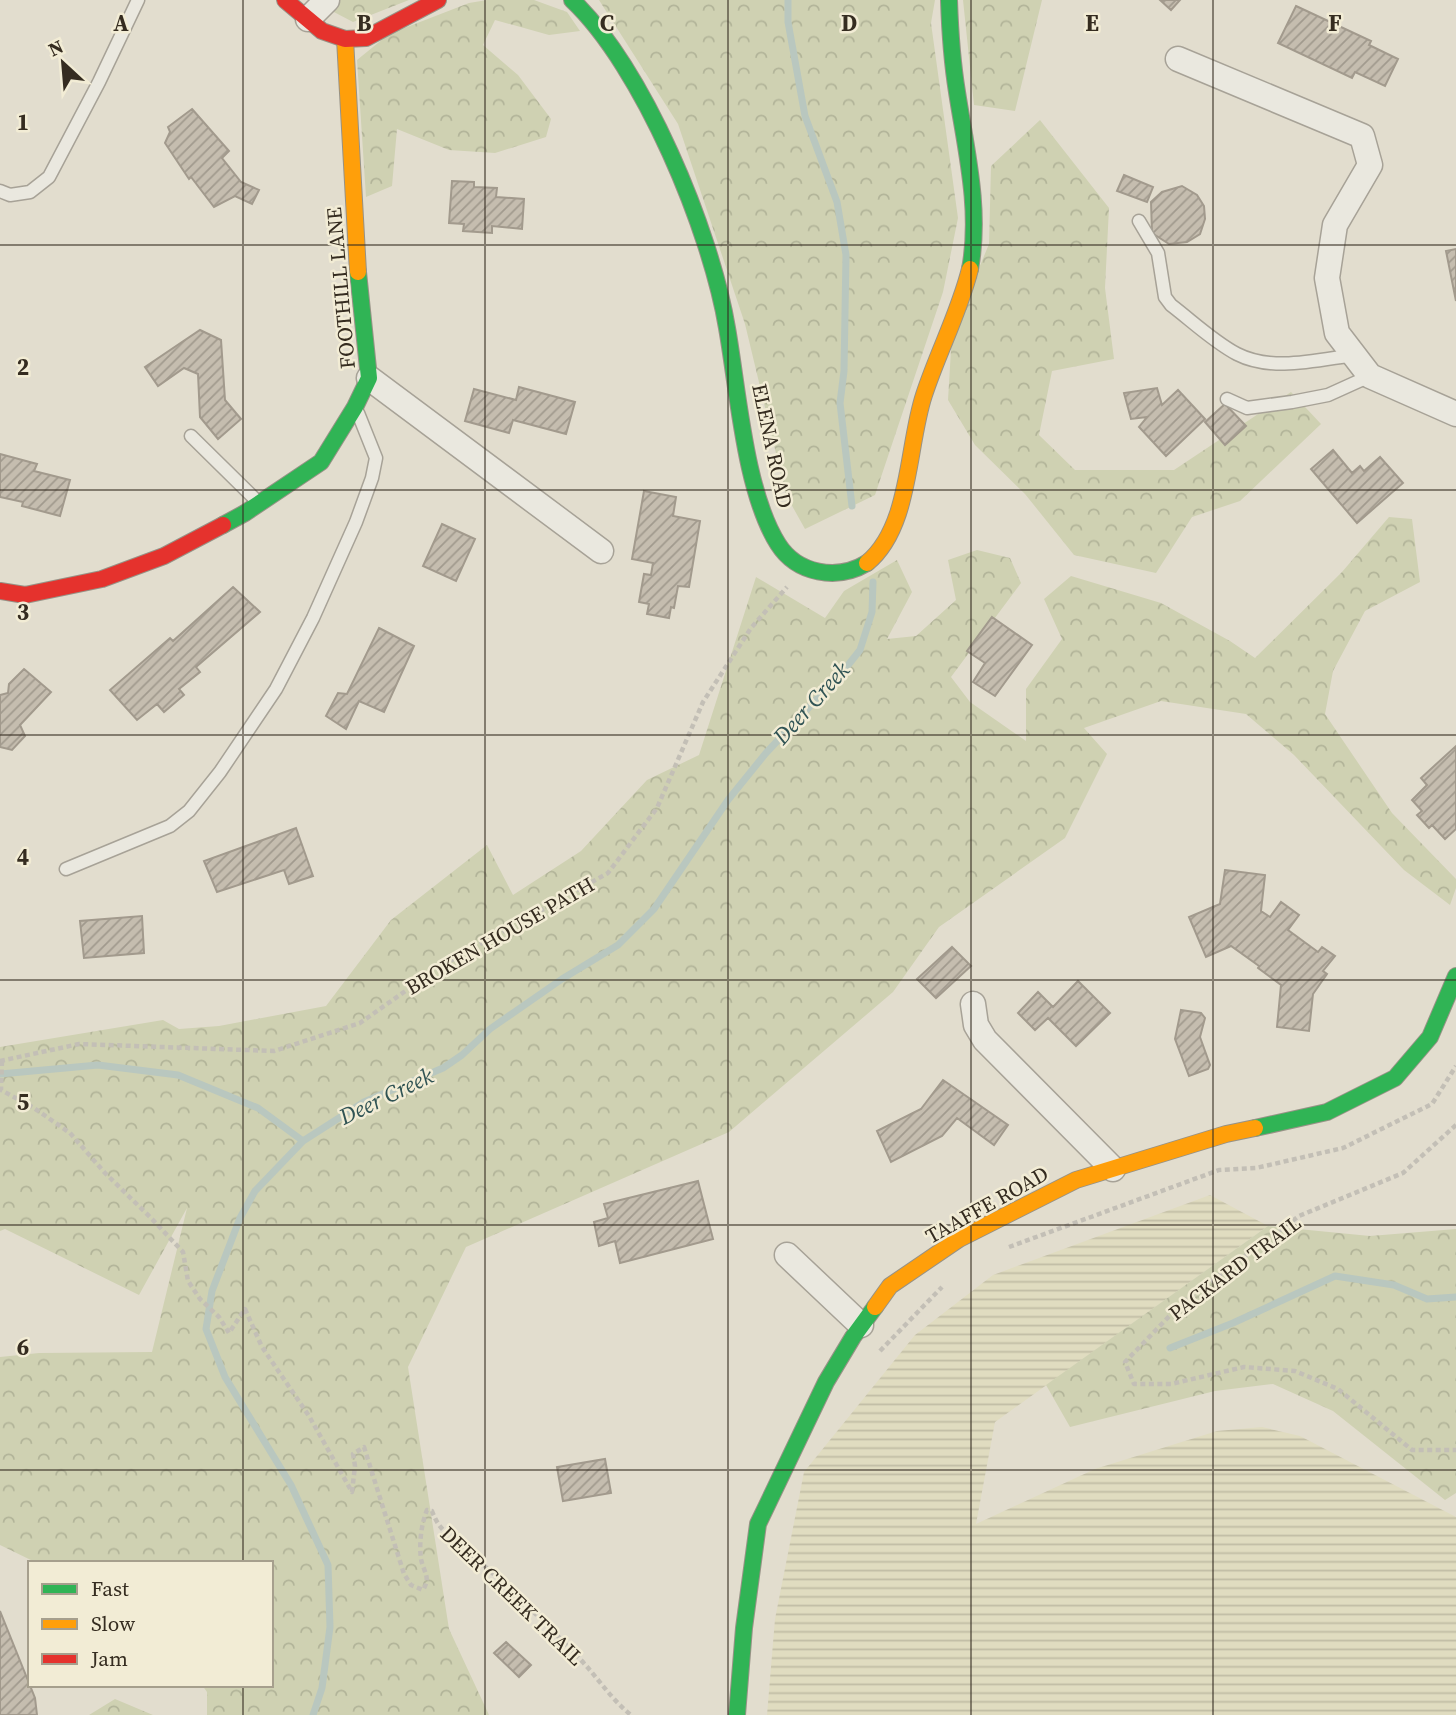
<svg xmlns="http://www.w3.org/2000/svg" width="1456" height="1715" viewBox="0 0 1456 1715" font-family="'Source Serif 4',serif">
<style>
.farmland{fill:url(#farmland-rules)}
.forest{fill:url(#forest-crowns)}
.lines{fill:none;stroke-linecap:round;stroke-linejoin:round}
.stream{stroke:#b9c7bf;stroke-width:7}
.building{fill:url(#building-hatch);stroke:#a29a8d;stroke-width:2}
.lane-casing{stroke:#a7a297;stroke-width:15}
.street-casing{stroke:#a7a297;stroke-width:27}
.fast-casing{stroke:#979286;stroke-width:18}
.slow-casing{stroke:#979286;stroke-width:18}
.jam-casing{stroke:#979286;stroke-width:18}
.path{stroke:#c3bfb6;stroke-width:4.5;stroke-dasharray:5 3.5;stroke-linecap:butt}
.lane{stroke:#eae8df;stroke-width:12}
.street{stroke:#eae8df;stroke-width:24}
.fast{stroke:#30b455;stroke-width:16}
.slow{stroke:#ff9f0a;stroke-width:16}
.jam{stroke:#e5322d;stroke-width:16}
.grid{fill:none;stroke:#352c20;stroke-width:2;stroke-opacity:0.55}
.labels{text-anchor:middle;stroke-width:5;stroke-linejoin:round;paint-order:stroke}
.street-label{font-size:21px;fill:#352c20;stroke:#f2ecd5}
.water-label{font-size:23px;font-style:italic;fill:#305354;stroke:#f2ecd5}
.grid-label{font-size:23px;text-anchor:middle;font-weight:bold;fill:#352c20;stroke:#f2ecd5;stroke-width:5;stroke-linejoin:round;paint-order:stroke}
</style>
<defs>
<pattern id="farmland-rules" width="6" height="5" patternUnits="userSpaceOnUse" patternTransform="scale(1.75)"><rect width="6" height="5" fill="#e0dcc0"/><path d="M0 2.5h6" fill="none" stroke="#c1bda5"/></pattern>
<pattern id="forest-crowns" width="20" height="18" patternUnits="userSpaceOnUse" patternTransform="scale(1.75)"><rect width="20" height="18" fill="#cfd1b2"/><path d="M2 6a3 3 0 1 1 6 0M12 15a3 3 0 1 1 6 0" fill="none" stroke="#b2b499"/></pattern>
<pattern id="building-hatch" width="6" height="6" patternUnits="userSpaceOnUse" patternTransform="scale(1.75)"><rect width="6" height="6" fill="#c5bdaf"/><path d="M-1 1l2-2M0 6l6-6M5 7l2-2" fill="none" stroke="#a19a8e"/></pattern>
</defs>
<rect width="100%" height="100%" fill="#e2ddce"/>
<path class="farmland" d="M 1210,1195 L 1268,1226 L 995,1422 L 976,1524 L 1095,1469 L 1217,1431 L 1262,1427 L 1300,1436 L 1456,1517 L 1456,1715 L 767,1715 L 775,1619 L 804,1472 L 915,1335 L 993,1275 Z"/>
<path class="forest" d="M 311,0 L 409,0 L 353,22 Z
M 487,0 L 534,0 L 567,12 L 580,31 L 549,35 L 495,20 L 483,45 L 518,75 L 551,119 L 546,137 L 495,153 L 449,150 L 397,129 L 392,186 L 366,197 L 357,60 L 389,34 L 469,3 Z
M 599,0 L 935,0 L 931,23 L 958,218 L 943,292 L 875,495 L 805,529 L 786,495 L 745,324 L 678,124 Z
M 963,0 L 1042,0 L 1015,111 L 974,105 Z
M 1040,120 L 1109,208 L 1105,288 L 1114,359 L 1052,371 L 1039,435 L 1075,470 L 1174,470 L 1291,392 L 1321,424 L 1240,501 L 1192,517 L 1156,573 L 1074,555 L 1025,494 L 975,445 L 948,400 L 952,333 L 989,244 L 991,166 Z
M 1389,517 L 1412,519 L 1420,582 L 1365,611 L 1333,671 L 1325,714 L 1392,813 L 1456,879 L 1456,888 L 1450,905 L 1404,870 L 1294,755 L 1246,714 L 1161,701 L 1084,728 L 1107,754 L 1065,838 L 939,927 L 893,992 L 729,1132 L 466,1247 L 408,1367 L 449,1629 L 489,1715 L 207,1715 L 207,1692 L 202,1685 L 271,1685 L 271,1563 L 37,1563 L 0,1545 L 0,1357 L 39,1353 L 152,1352 L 187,1208 L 139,1295 L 5,1229 L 0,1231 L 0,1047 L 163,1020 L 179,1029 L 219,1026 L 326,1006 L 391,920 L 487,845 L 513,895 L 581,851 L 647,780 L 699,755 L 756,577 L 825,618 L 844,591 L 897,560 L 912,592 L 887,639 L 916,636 L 956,600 L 948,560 L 977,550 L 1010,558 L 1021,583 L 951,677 L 970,702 L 1026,741 L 1026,689 L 1062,639 L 1044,599 L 1071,576 L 1161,603 L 1230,641 L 1255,658 L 1342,572 Z
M 1268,1226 L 1370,1236 L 1456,1229 L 1456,1493 L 1445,1500 L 1333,1411 L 1273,1384 L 1215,1391 L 1070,1427 L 1046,1385 Z
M 115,1699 L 153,1715 L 89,1715 Z"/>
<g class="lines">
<path class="stream" d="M 788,0 L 788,22 L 805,116 L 837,202 L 846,255 L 844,371 L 840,403 L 852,506
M 0,1074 L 98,1065 L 178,1075 L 258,1108 L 303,1141
M 1170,1348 L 1233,1323 L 1335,1276 L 1394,1285 L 1427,1299 L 1456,1297
M 313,1715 L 322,1688 L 330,1627 L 328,1565 L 291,1485 L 225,1377 L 206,1329 L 212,1291 L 240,1218 L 255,1191 L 303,1141 L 364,1102 L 443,1068 L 462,1055 L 490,1029 L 562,979 L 618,945 L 654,909 L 728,800 L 766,753 L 845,669 L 860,650 L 872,612 L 873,582"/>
</g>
<path class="building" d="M 1160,0 L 1180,0 L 1171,10 Z
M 1296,6 L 1371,41 L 1369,45 L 1398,59 L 1385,86 L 1355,72 L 1352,78 L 1278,43 Z
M 192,109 L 229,151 L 222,158 L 241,182 L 259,190 L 252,204 L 235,196 L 214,207 L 191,177 L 189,179 L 165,143 L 170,132 L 168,127 Z
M 1124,175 L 1153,187 L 1147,202 L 1117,191 Z
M 452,181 L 474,182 L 474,187 L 497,188 L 496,197 L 524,199 L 522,229 L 492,226 L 492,233 L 463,231 L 464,224 L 449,223 Z
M 1182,186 L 1197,195 L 1204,206 L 1205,219 L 1200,234 L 1187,242 L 1169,244 L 1152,233 L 1151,202 L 1162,192 Z
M 1456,249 L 1456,301 L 1446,251 Z
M 200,330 L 221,340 L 225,400 L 241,419 L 218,439 L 200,417 L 198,374 L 184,368 L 158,386 L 145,367 Z
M 519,387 L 575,402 L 566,434 L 513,420 L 509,433 L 465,421 L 474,389 L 516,400 Z
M 1157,388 L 1162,405 L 1178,390 L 1205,419 L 1166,456 L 1139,427 L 1147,417 L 1131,419 L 1124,393 Z
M 1225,404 L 1246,426 L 1225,445 L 1205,422 Z
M 1333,450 L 1352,473 L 1360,466 L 1364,471 L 1380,457 L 1403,483 L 1357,523 L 1311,469 Z
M 0,454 L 37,464 L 34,471 L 70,480 L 60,516 L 22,506 L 23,502 L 0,497 Z
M 644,491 L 676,497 L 673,516 L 700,521 L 689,587 L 678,586 L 674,608 L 671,607 L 669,618 L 647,614 L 649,604 L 639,602 L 644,574 L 651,575 L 653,563 L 632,559 Z
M 442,524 L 475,539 L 456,581 L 423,566 Z
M 233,587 L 260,612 L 196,667 L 200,672 L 179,689 L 184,695 L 164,712 L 157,704 L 137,720 L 110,690 L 170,638 L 173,641 Z
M 992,617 L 1032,645 L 995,696 L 973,682 L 985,663 L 967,651 Z
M 379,628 L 414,646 L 384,712 L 359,701 L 346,729 L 326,716 L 338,693 L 347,694 Z
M 24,669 L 51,692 L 20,725 L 25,736 L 12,750 L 0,747 L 0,695 L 8,693 L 9,684 Z
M 1456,746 L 1456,829 L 1445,839 L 1432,825 L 1429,828 L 1417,815 L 1422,811 L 1412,800 L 1427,785 L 1421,778 Z
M 296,828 L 313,876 L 289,884 L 284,870 L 217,892 L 204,861 Z
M 1225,870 L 1265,875 L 1261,911 L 1270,917 L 1281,902 L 1299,915 L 1288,930 L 1318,952 L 1322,947 L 1335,956 L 1323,971 L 1327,974 L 1313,994 L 1309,1031 L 1277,1027 L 1281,985 L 1258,968 L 1259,966 L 1231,946 L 1206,957 L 1189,917 L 1220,904 Z
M 142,916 L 144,953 L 84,958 L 80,921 Z
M 952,947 L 971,966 L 936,998 L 917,979 Z
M 1078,981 L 1110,1013 L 1076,1046 L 1048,1018 L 1035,1030 L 1018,1013 L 1038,992 L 1053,1007 Z
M 1181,1010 L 1201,1013 L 1205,1018 L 1200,1037 L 1210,1065 L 1208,1069 L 1189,1076 L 1175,1039 Z
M 943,1080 L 1008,1125 L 994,1145 L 957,1118 L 942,1136 L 891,1162 L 877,1131 L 921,1109 Z
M 698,1181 L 713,1239 L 620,1263 L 615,1241 L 599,1246 L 594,1222 L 608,1218 L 604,1204 Z
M 605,1459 L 611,1493 L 563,1501 L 557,1467 Z
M 0,1611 L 35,1698 L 37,1715 L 0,1715 Z
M 506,1642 L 531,1665 L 519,1677 L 494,1653 Z"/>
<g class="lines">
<g class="lane-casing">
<path id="lane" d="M 0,191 L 10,195 L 30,192 L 49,177 L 99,82 L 138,0
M 1139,221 L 1158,253 L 1165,297 L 1171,305 C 1192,321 1214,342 1237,354 C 1272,372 1317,360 1354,355
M 1227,399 L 1247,408 L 1292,402 L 1328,395 L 1370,376
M 191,436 L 258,502
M 66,869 L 170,826 L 189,811 L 220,772 L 276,689 L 313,618 L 356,522 L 372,478 L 376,458 L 358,413"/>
</g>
<g class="street-casing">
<path id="street" d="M 308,19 L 327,0
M 1178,59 L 1362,136 L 1370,165 L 1335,225 L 1327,278 L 1337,333 L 1370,376 L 1456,414
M 369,378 L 601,551
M 973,1004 L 976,1025 L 985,1040 L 1113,1169
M 787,1255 L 861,1325"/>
</g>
<g class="fast-casing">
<path id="fast" d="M 572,0 C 643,67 711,231 727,328 C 738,390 745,492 778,544 C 797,574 837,581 867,563
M 949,0 C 950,31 952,61 957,92 C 966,150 981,210 970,269
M 223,525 L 245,513 L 321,462 L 355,407 L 369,378 L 358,272
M 1255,1128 L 1327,1112 L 1395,1078 L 1430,1037 L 1456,976
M 737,1715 L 744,1628 L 758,1524 L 826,1382 L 853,1337 L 875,1307"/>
</g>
<g class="slow-casing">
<path id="slow" d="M 345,39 L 358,272
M 867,563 C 911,527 907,446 924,395 C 938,352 959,313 970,269
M 875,1307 L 890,1286 L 959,1239 L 1076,1180 L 1226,1134 L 1255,1128"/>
</g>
<g class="jam-casing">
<path id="jam" d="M 285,0 L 322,31 L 345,39 L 366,38 L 438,0
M 0,591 L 25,595 L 102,579 L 164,556 L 223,525"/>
</g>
<path class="path" d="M 0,1061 L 79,1044 L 274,1051 L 360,1023 L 441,966 L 608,873 L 657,808 L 703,702 L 751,628 L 787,587
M 2,1061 L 1,1090 L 34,1108 L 70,1133 L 105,1173 L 151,1218 L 183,1252 L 188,1281 L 200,1299 L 219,1317 L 229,1333 L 245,1309 L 262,1347 L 309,1416 L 352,1492 L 355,1466 L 353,1454 L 364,1447 L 404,1574 L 411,1585 L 423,1590 C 431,1577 424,1573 421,1559 C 419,1544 421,1525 427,1510 L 432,1511 C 440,1533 451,1535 467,1550 C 506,1585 544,1621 580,1659 C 598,1678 611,1699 631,1715
M 1456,1125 L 1403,1173 L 1299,1216 L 1183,1302 L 1125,1362 L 1134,1384 L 1171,1384 L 1244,1367 L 1295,1371 L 1338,1389 L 1412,1450 L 1456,1450
M 1009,1247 L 1219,1170 L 1256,1168 L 1343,1148 L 1432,1104 L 1456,1066
M 880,1351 L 942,1287"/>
<use href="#lane" class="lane"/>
<use href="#street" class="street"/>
<use href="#fast" class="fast"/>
<use href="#slow" class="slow"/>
<use href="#jam" class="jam"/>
</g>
<path class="grid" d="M 243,0 L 243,1563M 485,0 L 485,1715M 728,0 L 728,1715M 971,0 L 971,1715M 1213,0 L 1213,1715M 0,245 L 1456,245M 0,490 L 1456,490M 0,735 L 1456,735M 0,980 L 1456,980M 0,1225 L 1456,1225M 0,1470 L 1456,1470M 243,1685 L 243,1715"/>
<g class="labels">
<g class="street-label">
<text transform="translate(341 288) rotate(-95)" y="7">FOOTHILL LANE</text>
<text transform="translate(772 446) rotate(78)" y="7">ELENA ROAD</text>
<text transform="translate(500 936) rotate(-30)" y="7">BROKEN HOUSE PATH</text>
<text transform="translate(987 1205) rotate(-29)" y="7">TAAFFE ROAD</text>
<text transform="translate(1235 1268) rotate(-37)" y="7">PACKARD TRAIL</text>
<text transform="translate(512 1596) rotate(44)" y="7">DEER CREEK TRAIL</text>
</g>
<g class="water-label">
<text transform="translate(811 703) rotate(-48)" y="8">Deer Creek</text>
<text transform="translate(386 1096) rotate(-26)" y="8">Deer Creek</text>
</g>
</g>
<g class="grid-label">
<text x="121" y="31">A</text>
<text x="364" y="31">B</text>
<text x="607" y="31">C</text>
<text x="849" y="31">D</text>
<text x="1092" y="31">E</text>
<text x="1335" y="31">F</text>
<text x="23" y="130">1</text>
<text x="23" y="375">2</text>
<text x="23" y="620">3</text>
<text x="23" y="865">4</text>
<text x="23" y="1110">5</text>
<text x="23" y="1355">6</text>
</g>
<rect x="28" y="1561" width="245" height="126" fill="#f2ecd5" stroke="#a69f8d" stroke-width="2"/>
<rect x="42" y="1584" width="35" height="10" fill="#30b455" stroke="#a69f8d" stroke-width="2"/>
<text x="91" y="1596" font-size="21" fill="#352c20">Fast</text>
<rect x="42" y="1619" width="35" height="10" fill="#ff9f0a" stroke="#a69f8d" stroke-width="2"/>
<text x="91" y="1631" font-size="21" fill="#352c20">Slow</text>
<rect x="42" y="1654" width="35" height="10" fill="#e5322d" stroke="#a69f8d" stroke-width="2"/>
<text x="91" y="1666" font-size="21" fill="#352c20">Jam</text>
<g transform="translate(63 63) rotate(334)" stroke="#f2ecd5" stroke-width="5" paint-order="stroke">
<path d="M0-5L12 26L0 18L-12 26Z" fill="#352c20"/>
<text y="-10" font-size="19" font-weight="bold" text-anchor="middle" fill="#352c20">N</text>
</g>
</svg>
